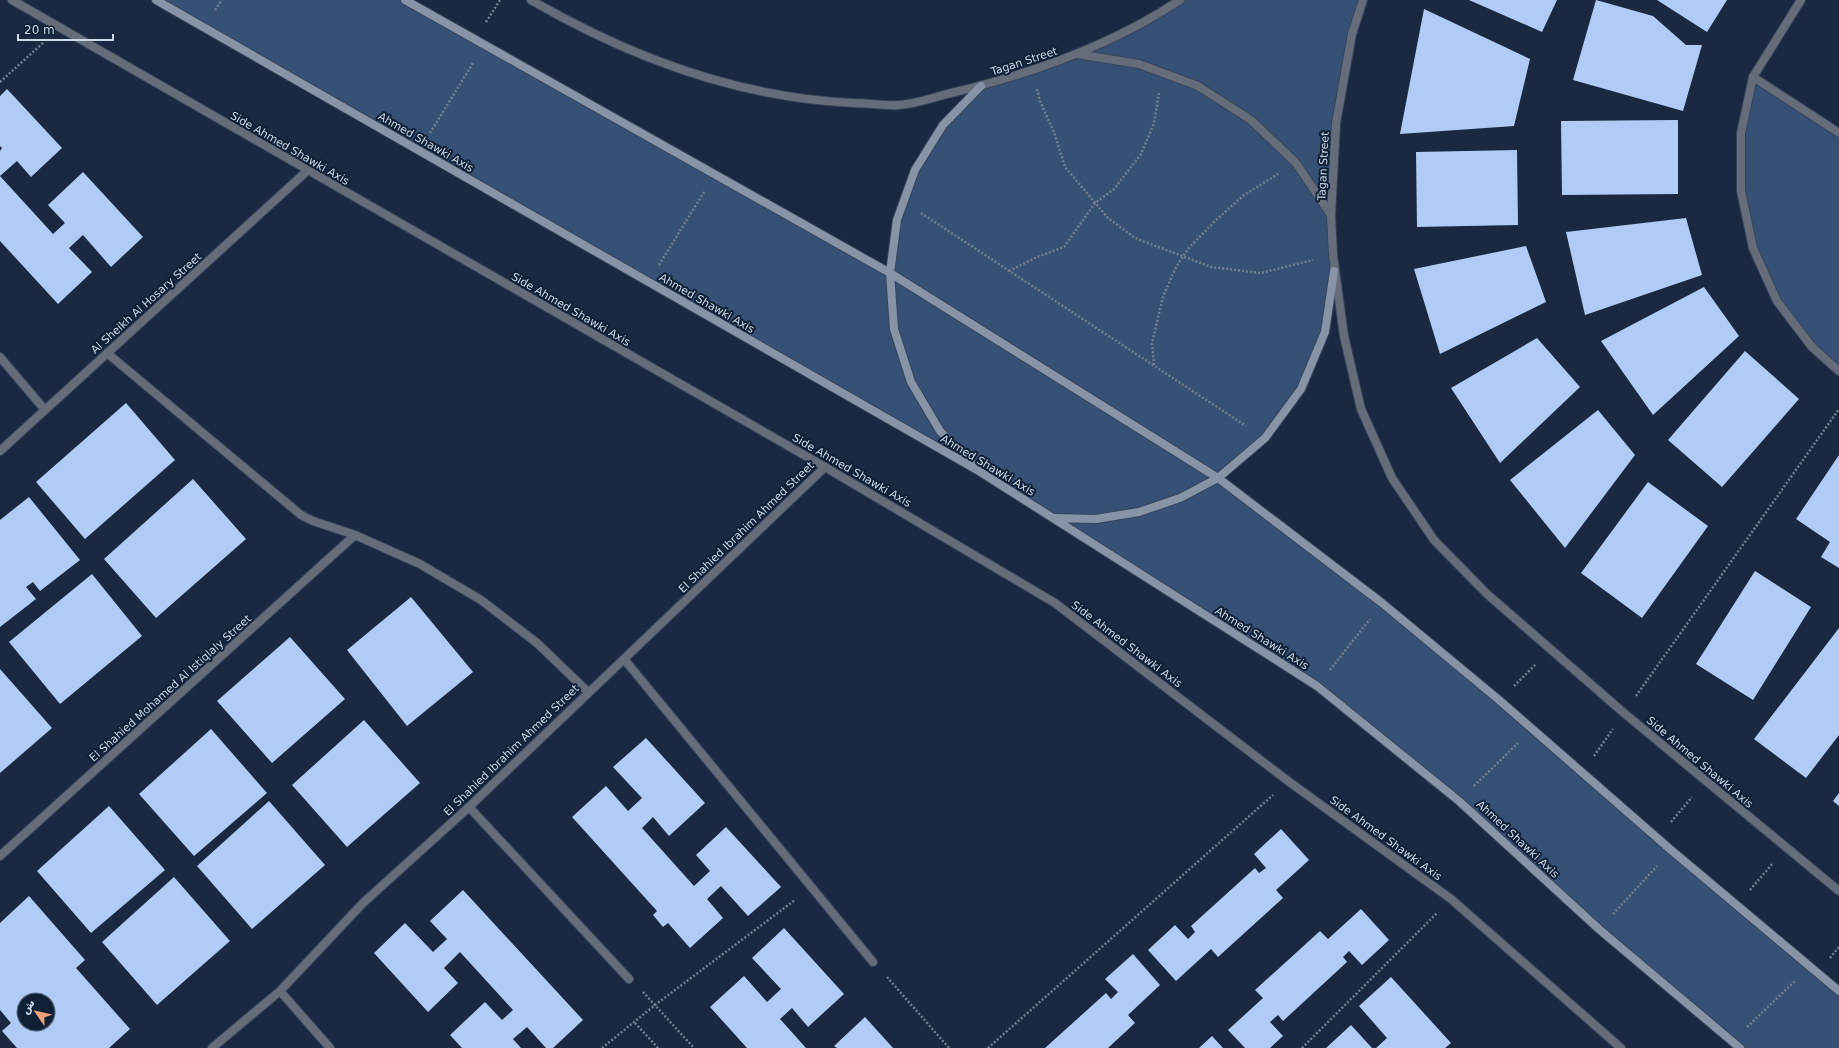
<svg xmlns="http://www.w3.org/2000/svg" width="1839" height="1048" viewBox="0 0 1839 1048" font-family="'DejaVu Sans','Noto Sans Arabic',sans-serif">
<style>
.green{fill:#365076}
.building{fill:#b0ccf6;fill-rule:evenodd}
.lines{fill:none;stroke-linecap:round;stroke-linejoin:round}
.minor-casing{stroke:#37455c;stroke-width:10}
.tertiary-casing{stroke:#37455c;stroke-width:10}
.secondary-casing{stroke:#37455c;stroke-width:10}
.path{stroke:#717e92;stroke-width:2.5;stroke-dasharray:2 2;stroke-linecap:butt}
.minor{stroke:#656d7a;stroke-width:8}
.tertiary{stroke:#656d7a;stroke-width:8}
.secondary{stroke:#8794a8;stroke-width:8}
.labels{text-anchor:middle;stroke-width:4;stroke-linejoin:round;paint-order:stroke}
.street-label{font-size:11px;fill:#ced9e9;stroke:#102037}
</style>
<rect width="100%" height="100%" fill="#1a2941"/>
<path class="green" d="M 156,0 L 405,0 L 889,273 L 897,220 L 915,170 L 943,125 L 981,86 L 1077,54 L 1180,0 L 1363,0 L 1336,123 L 1334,271 L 1325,332 L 1301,389 L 1265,438 L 1218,478 L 1382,603 L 1839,991 L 1839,1048 L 1740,1048 L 1459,801 L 1317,686 L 1053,518 Z
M 1753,77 L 1839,133 L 1839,371 L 1812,347 L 1777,301 L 1753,248 L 1741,191 L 1741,133 Z"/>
<path class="building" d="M 1469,0 L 1557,0 L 1542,32 Z
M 1596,0 L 1653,16 L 1686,45 L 1702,45 L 1683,111 L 1573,80 Z
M 1657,0 L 1727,0 L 1707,32 Z
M 1424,9 L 1530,59 L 1514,126 L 1400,134 Z
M 7,89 L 62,148 L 31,177 L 17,161 L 0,176 L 53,234 L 65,223 L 48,205 L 83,172 L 143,237 L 111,267 L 83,235 L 69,248 L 92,272 L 58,304 L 0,241 L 0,151 L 2,148 L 0,146 L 0,96 Z
M 1678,120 L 1678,194 L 1562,195 L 1561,121 Z
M 1517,150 L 1518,225 L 1417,227 L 1416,152 Z
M 1686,218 L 1702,275 L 1585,315 L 1566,232 Z
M 1526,246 L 1546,302 L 1440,354 L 1414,269 Z
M 1704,287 L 1739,336 L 1653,415 L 1601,341 Z
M 1537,338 L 1580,387 L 1500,463 L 1451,388 Z
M 1745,351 L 1799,399 L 1722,487 L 1668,440 Z
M 126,403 L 175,460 L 85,539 L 36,482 Z
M 1598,410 L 1635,455 L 1565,548 L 1510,480 Z
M 1839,455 L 1839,568 L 1821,557 L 1830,542 L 1796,519 Z
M 193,479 L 246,539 L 156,618 L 104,559 Z
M 1648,482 L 1708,526 L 1642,618 L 1581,573 Z
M 29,497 L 80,560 L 40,591 L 33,582 L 26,587 L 36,599 L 0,627 L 0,520 Z
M 1755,571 L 1811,607 L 1753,700 L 1696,664 Z
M 92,574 L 142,636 L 60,704 L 9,642 Z
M 411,597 L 473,672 L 407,726 L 347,650 Z
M 1839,628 L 1839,735 L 1806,778 L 1754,739 Z
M 290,637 L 345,699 L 272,763 L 217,701 Z
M 0,669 L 52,728 L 0,773 Z
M 364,720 L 420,783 L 347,847 L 292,785 Z
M 211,729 L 267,793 L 194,856 L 139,794 Z
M 646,738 L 705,803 L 669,836 L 653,817 L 642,828 L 694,886 L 710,871 L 696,855 L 726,827 L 781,887 L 748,916 L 721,886 L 707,899 L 723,918 L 690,948 L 668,923 L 663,927 L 653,915 L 657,911 L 572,817 L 606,786 L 628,811 L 642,798 L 613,767 Z
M 1839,793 L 1839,806 L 1833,801 Z
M 269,801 L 325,865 L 252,929 L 197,866 Z
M 109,806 L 165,870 L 91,933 L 37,871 Z
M 1281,829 L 1309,860 L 1276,890 L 1283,898 L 1218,957 L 1211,949 L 1176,981 L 1148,950 L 1175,925 L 1188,939 L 1195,932 L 1191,926 L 1255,868 L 1259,873 L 1266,868 L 1254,854 Z
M 174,877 L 230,941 L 157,1005 L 102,942 Z
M 463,890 L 583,1020 L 553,1048 L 546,1048 L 527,1027 L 513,1039 L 521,1048 L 462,1048 L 450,1035 L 485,1002 L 502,1020 L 513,1010 L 460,952 L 444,968 L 458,983 L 428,1012 L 374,953 L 405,923 L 433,952 L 447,939 L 430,921 Z
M 29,896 L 85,960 L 76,968 L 130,1029 L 109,1048 L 17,1048 L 2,1031 L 11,1023 L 0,1010 L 0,923 ZM 24,1000 L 48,1000 L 48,1024 L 24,1024 Z
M 1361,909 L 1389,940 L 1362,965 L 1349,951 L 1343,957 L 1347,962 L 1283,1021 L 1278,1015 L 1270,1022 L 1283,1036 L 1270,1048 L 1245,1048 L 1228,1030 L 1263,998 L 1255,990 L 1320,931 L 1328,939 Z
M 784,928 L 844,994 L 808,1027 L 792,1008 L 780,1019 L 806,1048 L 747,1048 L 710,1007 L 744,976 L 767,1002 L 781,989 L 752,958 Z
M 1133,954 L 1160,985 L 1128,1015 L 1135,1023 L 1108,1048 L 1045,1048 L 1106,993 L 1111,999 L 1118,992 L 1105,979 Z
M 1391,977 L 1451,1043 L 1445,1048 L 1376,1048 L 1387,1038 L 1359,1006 Z
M 865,1017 L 893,1048 L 837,1048 L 834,1046 Z
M 1351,1025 L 1372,1048 L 1326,1048 Z
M 1212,1036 L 1223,1048 L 1199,1048 Z"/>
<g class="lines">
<g class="minor-casing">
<path id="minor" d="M 1801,0 L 1753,77 L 1741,133 L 1741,191 L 1753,248 L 1777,301 L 1812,347 L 1839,371
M 1753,77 L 1839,133
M 107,353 L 301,515 L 313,521 L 355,535 L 420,564 L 481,600 L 537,643 L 588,692
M 0,357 L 45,410
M 624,659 L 873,962
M 469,807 L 629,979
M 0,856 L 355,535
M 280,991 L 330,1048
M 212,1048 L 280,991 L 363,903 L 469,807 L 825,467"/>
</g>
<g class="tertiary-casing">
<path id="tertiary" d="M 12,0 L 825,467 L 1055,603 L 1288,781 L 1451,899 L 1621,1048
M 531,0 C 631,58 739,98 854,103 C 869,103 885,106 899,105 C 915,104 932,98 947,94 C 1028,75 1110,47 1180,0
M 1363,0 L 1352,34 L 1336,123 L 1331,215 L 1333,255 L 1344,336 L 1361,409 L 1392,478 L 1434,540 L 1487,594 L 1624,713 L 1839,891
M 1077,54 L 1139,64 L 1198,86 L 1251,120 L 1296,163 L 1331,215
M 0,451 L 307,171"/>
</g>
<g class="secondary-casing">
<path id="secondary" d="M 156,0 L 979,471 L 1317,686 L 1459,801 L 1600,930 L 1740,1048
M 405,0 L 890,273 L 1218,478 L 1382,603 L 1499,700 L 1671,850 L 1839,991
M 973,465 L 940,431 L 911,382 L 894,329 L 890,273 L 897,220 L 915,170 L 943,125 L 981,86
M 1054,518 L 1096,519 L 1139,512 L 1180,498 L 1218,478 L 1265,438 L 1301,389 L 1325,332 L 1334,271"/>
</g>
<path class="path" d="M 215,10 L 222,0
M 486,22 L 500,0
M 0,82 L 44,42
M 1037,89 L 1040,101 L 1055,135 L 1065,167 L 1108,218 L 1135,238 L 1211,267 L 1261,273 L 1313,260
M 430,133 L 473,63
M 921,213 L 1246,426
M 659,265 L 704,192
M 1009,271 L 1037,257 L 1064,247 L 1095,203 L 1114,189 L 1141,154 L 1154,123 L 1159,93
M 1154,365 L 1152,343 L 1163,297 L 1176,267 L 1188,249 L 1216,220 L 1244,195 L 1278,174
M 1330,670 L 1370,619
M 1514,686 L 1536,664
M 1636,696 L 1839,409
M 1594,756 L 1613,729
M 1474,786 L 1518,743
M 1671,822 L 1692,797
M 1750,890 L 1773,863
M 1613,914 L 1657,866
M 1830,958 L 1839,947
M 887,977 L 949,1048
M 643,992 L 694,1048
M 635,1023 L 658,1048
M 1747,1027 L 1795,981
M 602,1048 L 655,1005 L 795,900
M 988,1048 L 1273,795
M 1302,1048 L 1437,913"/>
<use href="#minor" class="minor"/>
<use href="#tertiary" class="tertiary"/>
<use href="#secondary" class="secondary"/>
</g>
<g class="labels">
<g class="street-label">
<text transform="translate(1024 61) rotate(-18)" y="4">Tagan Street</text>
<text transform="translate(426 142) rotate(30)" y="4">Ahmed Shawki Axis</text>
<text transform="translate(290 148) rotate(30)" y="4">Side Ahmed Shawki Axis</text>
<text transform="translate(1323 166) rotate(-87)" y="4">Tagan Street</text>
<text transform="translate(146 303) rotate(-42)" y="4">Al Sheikh Al Hosary Street</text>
<text transform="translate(707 303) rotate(30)" y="4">Ahmed Shawki Axis</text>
<text transform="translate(571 309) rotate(30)" y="4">Side Ahmed Shawki Axis</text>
<text transform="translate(988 465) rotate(31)" y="4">Ahmed Shawki Axis</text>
<text transform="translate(852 470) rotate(30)" y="4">Side Ahmed Shawki Axis</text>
<text transform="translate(746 527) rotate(-44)" y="4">El Shahied Ibrahim Ahmed Street</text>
<text transform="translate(1262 638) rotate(32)" y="4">Ahmed Shawki Axis</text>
<text transform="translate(1127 644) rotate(37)" y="4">Side Ahmed Shawki Axis</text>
<text transform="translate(170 688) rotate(-42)" y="4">El Shahied Mohamed Al Istiqlaly Street</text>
<text transform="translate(511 750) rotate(-44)" y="4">El Shahied Ibrahim Ahmed Street</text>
<text transform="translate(1700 762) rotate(40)" y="4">Side Ahmed Shawki Axis</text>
<text transform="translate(1386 838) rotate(36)" y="4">Side Ahmed Shawki Axis</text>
<text transform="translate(1518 839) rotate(43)" y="4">Ahmed Shawki Axis</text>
</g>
</g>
<g transform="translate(36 1012) rotate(304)"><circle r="19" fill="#102037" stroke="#5c6a7e"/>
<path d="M0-3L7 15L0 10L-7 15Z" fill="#f0a279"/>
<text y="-6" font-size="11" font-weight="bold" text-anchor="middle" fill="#ced9e9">ش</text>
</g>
<path d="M18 34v6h95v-6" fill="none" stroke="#ced9e9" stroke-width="2"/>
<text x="24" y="34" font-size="12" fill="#ced9e9" stroke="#102037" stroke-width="3" paint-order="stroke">20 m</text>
</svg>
